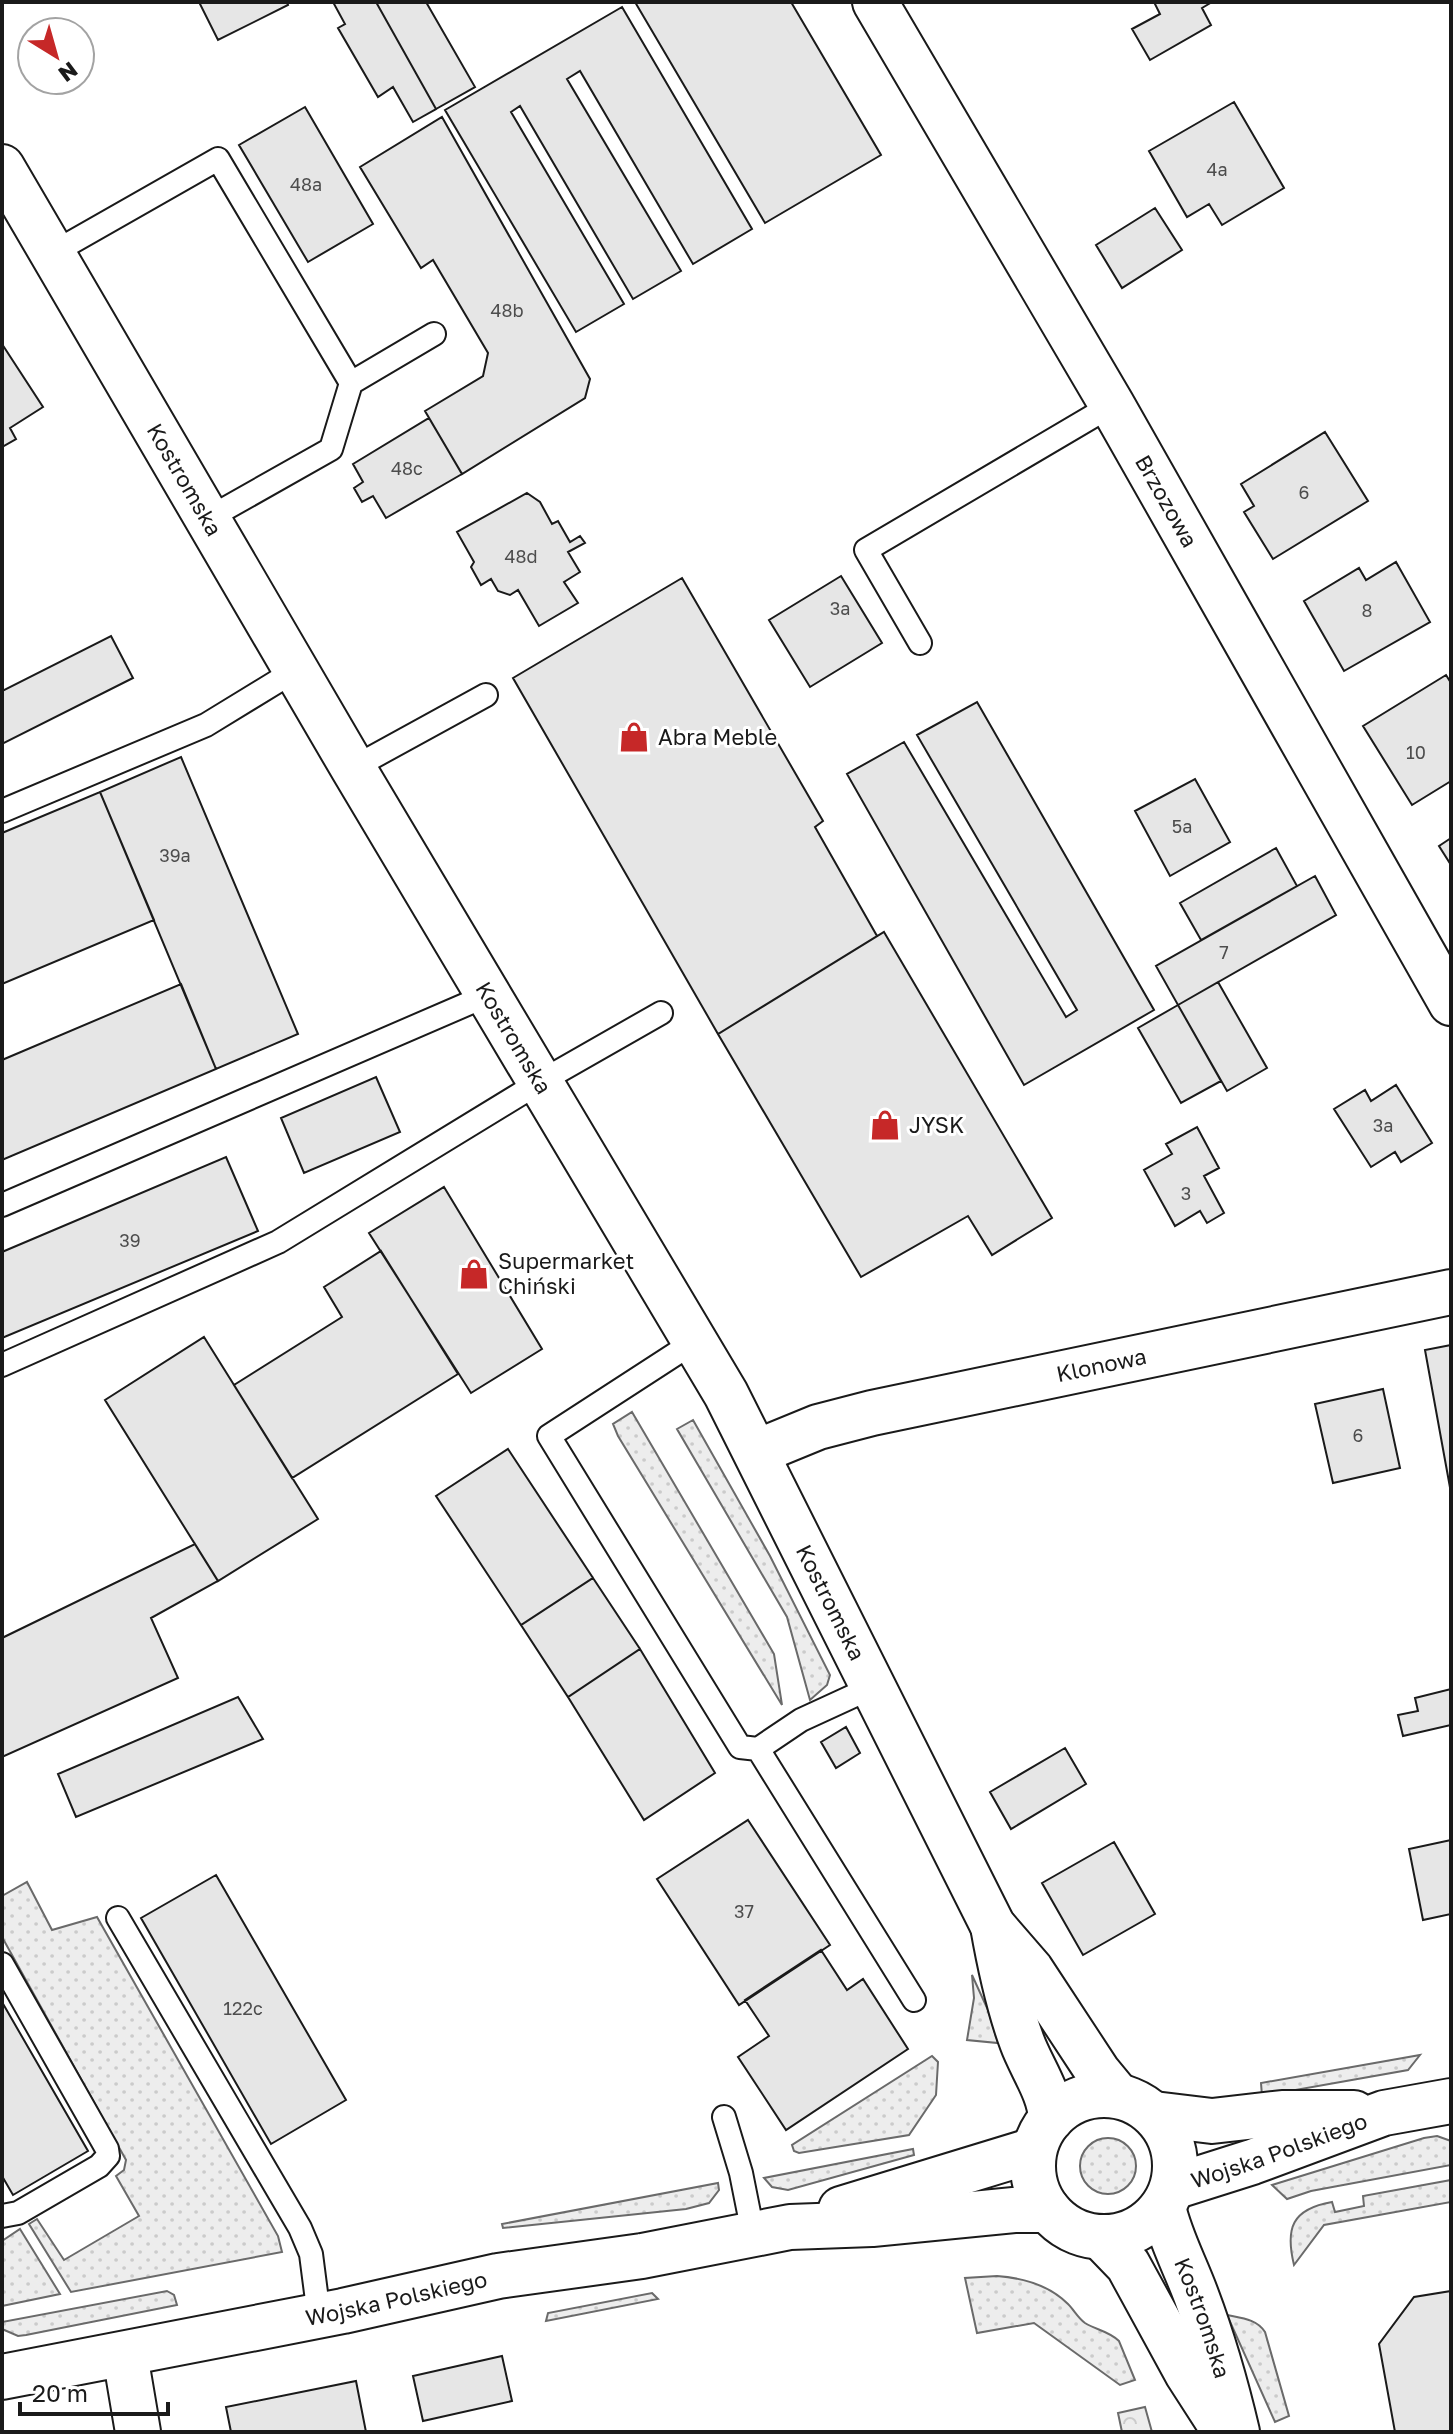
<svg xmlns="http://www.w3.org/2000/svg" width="1453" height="2434" viewBox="0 0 1453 2434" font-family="'Golos Text',sans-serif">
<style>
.grass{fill:url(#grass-dots);stroke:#6a6a6a;stroke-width:2}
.forest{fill:url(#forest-crowns);stroke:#6a6a6a;stroke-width:2}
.building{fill:#e6e6e6;stroke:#1a1a1a;stroke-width:2}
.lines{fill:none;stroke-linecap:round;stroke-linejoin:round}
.lane-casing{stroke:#1a1a1a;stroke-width:26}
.street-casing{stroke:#1a1a1a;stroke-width:48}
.secondary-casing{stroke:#1a1a1a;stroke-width:48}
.lane{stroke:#fff;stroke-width:22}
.street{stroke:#fff;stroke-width:44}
.secondary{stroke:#fff;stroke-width:44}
.labels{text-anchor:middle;stroke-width:6;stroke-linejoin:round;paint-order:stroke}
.number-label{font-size:18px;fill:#4d4d4d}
.street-label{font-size:22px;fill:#1a1a1a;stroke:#fff}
.poi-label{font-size:22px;fill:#1a1a1a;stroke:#fff;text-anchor:start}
</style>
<defs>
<pattern id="grass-dots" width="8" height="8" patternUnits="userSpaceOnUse" patternTransform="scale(2)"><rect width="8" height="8" fill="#ededed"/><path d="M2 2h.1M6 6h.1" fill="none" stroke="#cbcbcb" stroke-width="1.8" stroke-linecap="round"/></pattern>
<pattern id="forest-crowns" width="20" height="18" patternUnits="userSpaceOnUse" patternTransform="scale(2)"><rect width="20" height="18" fill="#ededed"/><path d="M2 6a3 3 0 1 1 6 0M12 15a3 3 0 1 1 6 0" fill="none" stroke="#cbcbcb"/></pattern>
</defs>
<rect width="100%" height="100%" fill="#fff"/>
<path class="grass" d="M 632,1412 L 774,1654 L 782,1705 L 618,1436 L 613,1424 Z
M 693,1420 L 770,1556 L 830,1675 L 827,1685 L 810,1700 L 787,1617 L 677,1429 Z
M 27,1882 L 52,1930 L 97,1917 L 278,2236 L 282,2252 L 71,2292 L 29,2224 L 37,2219 L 64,2260 L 139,2216 L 116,2176 L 124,2170 L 126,2160 L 2,1937 L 2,1896 Z
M 972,1975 L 988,2010 L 998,2043 L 967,2040 L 974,1998 Z
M 1420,2055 L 1408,2070 L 1262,2096 L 1261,2083 Z
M 932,2056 L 938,2062 L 936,2095 L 909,2135 L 799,2153 L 794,2151 L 792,2145 Z
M 1437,2136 L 1451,2141 L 1451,2165 L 1311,2191 L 1287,2199 L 1272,2185 L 1424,2138 Z
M1080 2166a28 28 0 1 1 56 0a28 28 0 1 1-56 0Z
M 913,2149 L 914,2155 L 788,2190 L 772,2187 L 764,2178 Z
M 1451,2180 L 1451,2202 L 1324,2225 L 1294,2265 C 1285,2228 1292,2209 1332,2202 L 1335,2212 L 1364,2206 L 1363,2196 Z
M 718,2183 L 719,2190 L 709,2203 L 686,2209 L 503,2228 L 502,2224 Z
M 20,2229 L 60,2294 L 2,2306 L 2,2241 Z
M 997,2276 C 1024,2278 1049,2285 1068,2304 C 1074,2310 1078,2318 1085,2323 C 1096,2330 1109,2331 1119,2341 L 1135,2380 L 1120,2385 L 1034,2323 L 977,2333 L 965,2278 Z
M 167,2291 L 174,2295 L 177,2305 L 26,2335 L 18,2336 L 2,2329 L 2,2322 Z
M 652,2293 L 658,2299 L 546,2321 L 548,2313 Z
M 1227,2315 C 1241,2318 1257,2319 1265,2332 L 1289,2416 L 1275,2422 Z"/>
<path class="forest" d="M 1145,2407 L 1152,2432 L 1122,2432 L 1118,2413 Z"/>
<path class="building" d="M 199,2 L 287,2 L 288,5 L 218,40 Z
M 333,2 L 376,2 L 436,109 L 413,122 L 393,87 L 378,97 L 338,28 L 345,24 Z
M 376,2 L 426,2 L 475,87 L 436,109 Z
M 635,2 L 791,2 L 881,155 L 765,223 Z
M 1154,2 L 1212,2 L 1202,8 L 1211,25 L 1150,60 L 1132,29 L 1160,14 Z
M 622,7 L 752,229 L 693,264 L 580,71 L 567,79 L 681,271 L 633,299 L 520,106 L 511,112 L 624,304 L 576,332 L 445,110 Z
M 1234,102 L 1284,188 L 1222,225 L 1209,204 L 1187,217 L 1149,151 Z
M 305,107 L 373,224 L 308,262 L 239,145 Z
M 442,117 L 590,379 L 585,398 L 462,474 L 425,411 L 483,376 L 488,353 L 433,260 L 421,268 L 360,167 Z
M 1155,208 L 1182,250 L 1122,288 L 1096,245 Z
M 2,344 L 43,407 L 10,428 L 16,439 L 2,447 Z
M 429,418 L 462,474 L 386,518 L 373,496 L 362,502 L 354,488 L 363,482 L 353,464 Z
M 1325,432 L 1368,501 L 1273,559 L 1244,512 L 1254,506 L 1241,484 Z
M 527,493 L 540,502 L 552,524 L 558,521 L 570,542 L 580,536 L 585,543 L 568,552 L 580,572 L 564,582 L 578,603 L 539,626 L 518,590 L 510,595 L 498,591 L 491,579 L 481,585 L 471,567 L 474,562 L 457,532 Z
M 1396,562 L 1430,622 L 1344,671 L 1304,601 L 1359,568 L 1366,580 Z
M 841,576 L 882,643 L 810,687 L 769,620 Z
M 682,578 L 823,821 L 815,827 L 877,936 L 718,1034 L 513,678 Z
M 111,636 L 133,678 L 2,744 L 2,691 Z
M 1446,675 L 1451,683 L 1451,781 L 1412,805 L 1363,726 Z
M 977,702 L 1154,1010 L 1024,1085 L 847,774 L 904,742 L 1066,1017 L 1077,1010 L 917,735 Z
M 181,757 L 298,1034 L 216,1069 L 100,792 Z
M 1195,779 L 1230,842 L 1170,876 L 1135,811 Z
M 100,792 L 154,920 L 2,984 L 2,833 Z
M 1451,838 L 1451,865 L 1439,846 Z
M 1276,848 L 1297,886 L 1201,940 L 1180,903 Z
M 1315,876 L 1336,915 L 1178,1005 L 1156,966 Z
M 884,932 L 1052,1218 L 992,1255 L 968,1216 L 861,1277 L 718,1034 Z
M 1218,982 L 1267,1068 L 1227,1091 L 1178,1005 Z
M 181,984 L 216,1069 L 2,1160 L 2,1060 Z
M 1178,1005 L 1221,1081 L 1181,1103 L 1138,1028 Z
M 376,1077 L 400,1132 L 304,1173 L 281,1118 Z
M 1396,1085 L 1432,1143 L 1401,1162 L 1395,1152 L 1371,1167 L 1334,1109 L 1365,1090 L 1371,1101 Z
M 1197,1127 L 1219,1168 L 1204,1176 L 1224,1213 L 1207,1223 L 1200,1211 L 1175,1226 L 1144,1170 L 1172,1154 L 1166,1144 Z
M 226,1157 L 258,1231 L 2,1338 L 2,1252 Z
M 444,1187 L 542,1349 L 471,1393 L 369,1233 Z
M 381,1251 L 458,1374 L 292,1478 L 234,1385 L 342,1317 L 324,1287 Z
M 204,1337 L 318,1519 L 218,1581 L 105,1400 Z
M 1451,1345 L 1451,1493 L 1425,1350 Z
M 1383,1389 L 1400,1468 L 1333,1483 L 1315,1404 Z
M 508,1449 L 593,1578 L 521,1625 L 436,1496 Z
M 195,1544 L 218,1581 L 151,1618 L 178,1678 L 2,1757 L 2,1638 Z
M 593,1578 L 640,1649 L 568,1697 L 521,1625 Z
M 640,1649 L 715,1773 L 644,1820 L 568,1697 Z
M 1451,1689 L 1451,1725 L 1403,1736 L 1398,1715 L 1418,1711 L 1415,1698 Z
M 238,1697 L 263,1739 L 76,1817 L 58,1774 Z
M 846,1727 L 860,1753 L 836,1768 L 821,1742 Z
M 1065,1748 L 1086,1784 L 1011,1829 L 990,1792 Z
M 748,1820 L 830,1945 L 739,2005 L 657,1879 Z
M 1451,1840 L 1451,1914 L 1423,1920 L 1409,1849 Z
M 1114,1842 L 1155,1914 L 1083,1955 L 1042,1883 Z
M 216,1875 L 346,2100 L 271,2144 L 141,1918 Z
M 821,1950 L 847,1990 L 863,1979 L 908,2049 L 786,2130 L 738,2057 L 769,2036 L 745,2000 Z
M 2,2002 L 88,2151 L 13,2195 L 2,2176 Z
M 1451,2291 L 1451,2432 L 1395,2432 L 1379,2344 L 1414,2297 Z
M 502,2356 L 512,2401 L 423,2421 L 413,2376 Z
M 356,2381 L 366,2432 L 231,2432 L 226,2407 Z"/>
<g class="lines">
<g class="lane-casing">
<path id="lane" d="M 51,254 L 218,159 L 351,383 L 434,334
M 207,519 L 331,449 L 351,383
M 920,643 L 866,550 L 1112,405
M 353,768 L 486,695
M 2,811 L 206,725 L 296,670
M 2,1205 L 488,995
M 694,1342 L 549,1436 L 740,1747 L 758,1749 L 801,1720 L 875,1686
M 2,1365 L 278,1242 L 540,1082 L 661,1013
M 758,1749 L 914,2000
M 118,1918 L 300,2228 L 311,2254 L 319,2316
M 2,1964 L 107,2149 L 108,2156 L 99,2166 L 18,2213 L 2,2216
M 724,2117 L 741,2173 L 753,2233"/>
</g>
<g class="street-casing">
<g id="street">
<path id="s1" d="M 875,2 L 1112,405 L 1451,1003"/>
<path id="s2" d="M 757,1452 L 818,1427 L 872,1413 L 1451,1292"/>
<path d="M 125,2355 L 138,2432"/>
</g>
</g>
<g class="secondary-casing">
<g id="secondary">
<path id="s3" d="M 2,167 L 353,768 L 726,1394 L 993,1926 L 1031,1970 L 1098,2072 L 1117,2095"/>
<path d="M 993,1926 C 1000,1966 1008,2004 1022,2042 C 1031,2067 1050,2092 1051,2119"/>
<circle cx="1104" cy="2166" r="71"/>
<path d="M 1154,2114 L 1212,2121 L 1282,2113 L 1354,2113"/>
<path id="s4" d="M 1173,2187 L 1252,2162 L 1384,2113 L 1451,2101"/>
<path id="s5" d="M 1163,2207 C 1170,2238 1185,2265 1196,2295 C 1213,2340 1226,2385 1237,2432"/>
<path d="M 841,2209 L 1034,2150"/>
<path d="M 1101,2237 L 1128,2265 L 1187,2373 L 1225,2432"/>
<path id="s6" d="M 2,2377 L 343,2311 L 498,2276 L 642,2256 L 790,2227 L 872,2224 L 1014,2210 L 1048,2210"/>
</g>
</g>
<use href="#lane" class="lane"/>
<use href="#street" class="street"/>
<use href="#secondary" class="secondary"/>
</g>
<defs>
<g id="shop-bare" transform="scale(2.4)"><path d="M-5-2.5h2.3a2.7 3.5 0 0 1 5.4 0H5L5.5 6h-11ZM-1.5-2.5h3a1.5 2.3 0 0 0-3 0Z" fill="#c62828" stroke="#fff" stroke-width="2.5" paint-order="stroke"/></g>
</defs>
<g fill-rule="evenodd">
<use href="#shop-bare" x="634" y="737"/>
<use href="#shop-bare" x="885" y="1125"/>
<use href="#shop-bare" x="474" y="1274"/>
</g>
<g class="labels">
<g class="number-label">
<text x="1217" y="176">4a</text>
<text x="306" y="191">48a</text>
<text x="507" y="317">48b</text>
<text x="407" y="475">48c</text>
<text x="1304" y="499">6</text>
<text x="521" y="563">48d</text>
<text x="840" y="615">3a</text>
<text x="1367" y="617">8</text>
<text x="1416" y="759">10</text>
<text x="1182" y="833">5a</text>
<text x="175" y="862">39a</text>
<text x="1224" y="959">7</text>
<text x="1383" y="1132">3a</text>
<text x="1186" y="1200">3</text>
<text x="130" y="1247">39</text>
<text x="1358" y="1442">6</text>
<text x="744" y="1918">37</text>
<text x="243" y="2015">122c</text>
</g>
<g class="street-label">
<text dy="8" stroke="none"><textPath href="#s3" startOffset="362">Kostromska</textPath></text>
<text dy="8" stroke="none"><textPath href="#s1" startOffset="578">Brzozowa</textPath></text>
<text dy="8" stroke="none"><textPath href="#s3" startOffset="1010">Kostromska</textPath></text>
<text dy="8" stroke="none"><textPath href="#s2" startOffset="356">Klonowa</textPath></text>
<text dy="8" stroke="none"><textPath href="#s3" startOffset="1658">Kostromska</textPath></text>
<text dy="8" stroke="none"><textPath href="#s4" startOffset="112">Wojska Polskiego</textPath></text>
<text dy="8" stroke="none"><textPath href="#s6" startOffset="402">Wojska Polskiego</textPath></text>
<text dy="8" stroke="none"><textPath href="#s5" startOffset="118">Kostromska</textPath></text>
</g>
<g class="poi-label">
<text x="658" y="745">Abra Meble</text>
<text x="909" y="1133">JYSK</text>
<text x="498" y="1269">Supermarket<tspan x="498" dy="25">Chiński</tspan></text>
</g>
</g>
<rect width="1453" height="2434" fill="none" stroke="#1a1a1a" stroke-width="8"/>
<g transform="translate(56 56) rotate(143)"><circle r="38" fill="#ffffff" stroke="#a3a3a3" stroke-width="2"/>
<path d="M0-6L14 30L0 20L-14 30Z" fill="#c62828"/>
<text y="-12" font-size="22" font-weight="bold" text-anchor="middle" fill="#1a1a1a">N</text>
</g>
<path d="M20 2402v12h148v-12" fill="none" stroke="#1a1a1a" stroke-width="4"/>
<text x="32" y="2402" font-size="24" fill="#1a1a1a" stroke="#ffffff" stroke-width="6" paint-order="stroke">20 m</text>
</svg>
